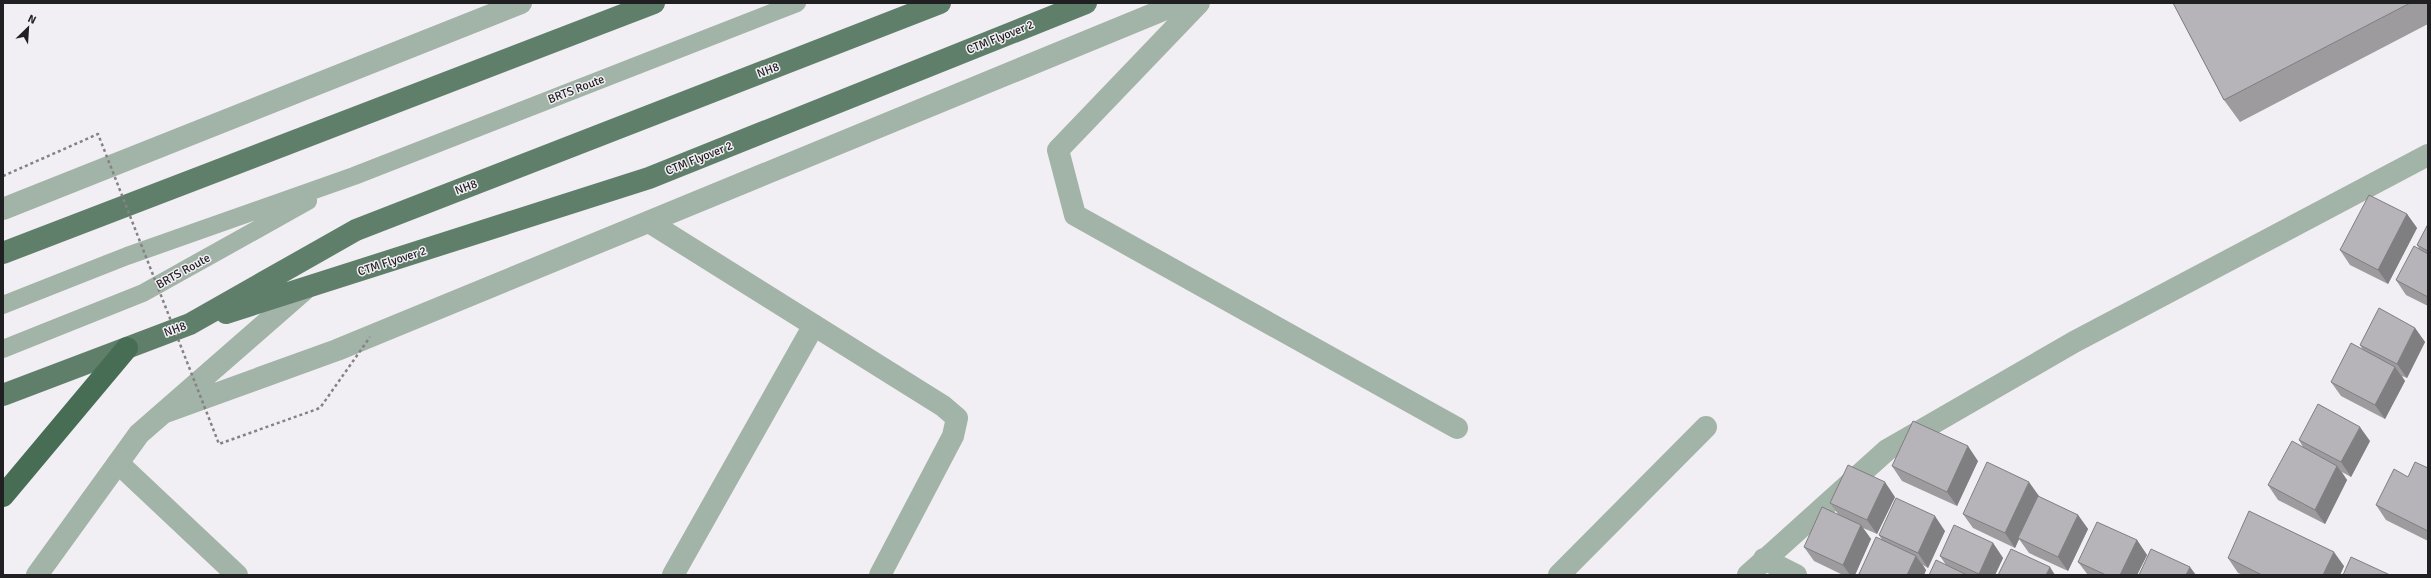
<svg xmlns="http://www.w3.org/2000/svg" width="2431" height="578" viewBox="0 0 2431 578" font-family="Signika,sans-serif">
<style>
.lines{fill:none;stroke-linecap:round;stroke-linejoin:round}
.service{stroke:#a2b3a7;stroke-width:18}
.minor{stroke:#a2b3a7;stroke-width:22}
.tertiary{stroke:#a2b3a7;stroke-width:22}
.primary{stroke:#607f6b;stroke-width:22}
.motorway{stroke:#486d55;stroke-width:22}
.path-bridge{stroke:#848285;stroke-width:2.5;stroke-dasharray:3 3;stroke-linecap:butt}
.wall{fill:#9d9b9e}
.shaded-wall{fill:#7f7e81}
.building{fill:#b6b4b8;stroke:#7f7e81}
.labels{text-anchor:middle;stroke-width:3;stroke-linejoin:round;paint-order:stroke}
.street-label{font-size:12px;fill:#201f21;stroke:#f2eff4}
</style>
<rect width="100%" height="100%" fill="#f2eff4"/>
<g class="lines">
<path class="service" d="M 3,305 L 127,256 L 354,176 L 797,3
M 3,349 L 143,293 L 308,201"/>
<path class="minor" d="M 1199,3 L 1058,150 L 1075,215 L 1457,428
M 649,222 L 943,406 L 957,418 L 953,436 L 880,575
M 118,463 L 237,575
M 1764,559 L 1796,575
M 673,575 L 814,325
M 1559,575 L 1706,427
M 1748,575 L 1887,450 L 2074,342 L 2428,155"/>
<path class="tertiary" d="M 3,209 L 521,3
M 163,413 L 337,350 L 1180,3
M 37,575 L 139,434 L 304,290"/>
<path class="primary" d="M 3,253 L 654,3
M 226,313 L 649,178 L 1086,3
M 3,395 L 190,324 L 356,230 L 940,3"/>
<path class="motorway" d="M 3,496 L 127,348"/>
<path class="path-bridge" d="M 3,176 L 98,134 L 219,444 L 320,408 L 370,337"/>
</g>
<path class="wall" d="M 2173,3 L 2428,3 L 2428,24 L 2240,122 L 2224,100 Z
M 2407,214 L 2417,228 L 2388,284 L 2350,265 L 2340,250 Z
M 2428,224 L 2428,306 L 2406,295 L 2396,280 L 2420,250 L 2417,245 Z
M 2415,328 L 2425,342 L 2407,378 L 2402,376 L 2405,381 L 2385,419 L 2341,396 L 2331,382 L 2363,350 L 2360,345 Z
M 2299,440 L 2370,441 L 2351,477 L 2342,472 L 2347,480 L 2325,524 L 2278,500 L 2268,485 L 2303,447 Z
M 1978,461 L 1957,506 L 1902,481 L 1892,466 Z
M 2428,468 L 2428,541 L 2386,520 L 2376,505 L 2408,477 Z
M 2039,496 L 2039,497 L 2078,515 L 2088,529 L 2068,571 L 2029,553 L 2019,539 L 2015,548 L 1973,528 L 1963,514 Z
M 1895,497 L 1877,534 L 1863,528 L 1871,539 L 1855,575 L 1843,575 L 1814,561 L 1804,547 L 1838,514 L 1830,503 Z
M 1945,531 L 1928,568 L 1923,565 L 1926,570 L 1924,575 L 1860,575 L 1859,574 L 1882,540 L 1879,535 Z
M 2137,540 L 2147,555 L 2137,575 L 2088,575 L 2078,562 Z
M 1993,543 L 2003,558 L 1995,575 L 1929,575 L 1946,565 L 1940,556 Z
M 2228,558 L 2344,566 L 2340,575 L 2243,575 L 2238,573 Z"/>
<path class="shaded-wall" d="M 2407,214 L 2417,228 L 2388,284 L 2378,270 Z
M 2415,328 L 2425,342 L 2407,378 L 2397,364 Z
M 2395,367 L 2405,381 L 2385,419 L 2375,405 Z
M 2360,427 L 2370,441 L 2351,477 L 2341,462 Z
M 1968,446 L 1978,461 L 1957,506 L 1947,492 Z
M 2337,466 L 2347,480 L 2325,524 L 2315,510 Z
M 1885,482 L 1895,497 L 1877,534 L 1867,520 Z
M 2029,482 L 2039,496 L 2015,548 L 2005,533 Z
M 2078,515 L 2088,529 L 2068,571 L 2058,557 Z
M 1935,516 L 1945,531 L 1928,568 L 1918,553 Z
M 1861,525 L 1871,539 L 1855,575 L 1850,575 L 1843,565 Z
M 2137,540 L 2147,555 L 2137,575 L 2120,575 Z
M 1993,543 L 2003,558 L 1995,575 L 1980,575 L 1979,574 Z
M 2334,552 L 2344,566 L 2340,575 L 2323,575 Z
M 1916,556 L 1926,570 L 1924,575 L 1907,575 Z
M 2050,567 L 2055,575 L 2046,575 Z
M 2190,567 L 2196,575 L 2186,575 Z"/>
<path class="building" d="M 2173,3 L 2410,3 L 2224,100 Z
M 2369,195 L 2407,214 L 2378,270 L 2340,250 Z
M 2428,224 L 2428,251 L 2417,245 Z
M 2414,246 L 2428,254 L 2428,297 L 2396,280 Z
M 2379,308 L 2415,328 L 2397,364 L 2360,345 Z
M 2351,343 L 2395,367 L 2375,405 L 2331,382 Z
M 2318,404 L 2360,427 L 2341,462 L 2299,440 Z
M 1913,421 L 1968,446 L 1947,492 L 1892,466 Z
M 2292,441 L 2337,466 L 2315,510 L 2268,485 Z
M 1987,462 L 2029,482 L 2005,533 L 1963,514 Z
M 2415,462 L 2428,468 L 2428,531 L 2376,505 L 2394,469 L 2408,477 Z
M 1848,465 L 1885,482 L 1867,520 L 1830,503 Z
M 2038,496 L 2078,515 L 2058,557 L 2018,538 Z
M 1896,498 L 1935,516 L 1918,553 L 1879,535 Z
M 1822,507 L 1861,525 L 1843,565 L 1804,547 Z
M 2249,511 L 2334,552 L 2323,575 L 2262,575 L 2228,558 Z
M 2097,522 L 2137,540 L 2120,575 L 2106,575 L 2078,562 Z
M 1954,525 L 1993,543 L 1979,574 L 1940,556 Z
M 1876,537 L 1916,556 L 1907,575 L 1863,575 L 1859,574 Z
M 2011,549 L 2050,567 L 2046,575 L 1998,575 Z
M 2151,549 L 2190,567 L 2186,575 L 2139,575 Z
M 2351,557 L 2390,575 L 2343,575 Z
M 1936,560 L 1967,575 L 1929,575 Z"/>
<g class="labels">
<g class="street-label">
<text transform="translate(1000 37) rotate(-22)" y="4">CTM Flyover 2</text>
<text transform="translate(768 70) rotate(-21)" y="4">NH8</text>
<text transform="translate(576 89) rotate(-21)" y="4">BRTS Route</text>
<text transform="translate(699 158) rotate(-22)" y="4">CTM Flyover 2</text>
<text transform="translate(466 187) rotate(-21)" y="4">NH8</text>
<text transform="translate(392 261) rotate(-18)" y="4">CTM Flyover 2</text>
<text transform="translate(183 271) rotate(-29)" y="4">BRTS Route</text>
<text transform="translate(175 329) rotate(-21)" y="4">NH8</text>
</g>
</g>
<rect width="2431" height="578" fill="none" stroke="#201f21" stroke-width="8"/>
<g transform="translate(28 28) rotate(25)" stroke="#f2eff4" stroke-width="3" paint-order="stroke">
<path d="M0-3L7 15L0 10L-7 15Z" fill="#201f21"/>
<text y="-6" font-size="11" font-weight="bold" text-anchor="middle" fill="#201f21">N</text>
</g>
</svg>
